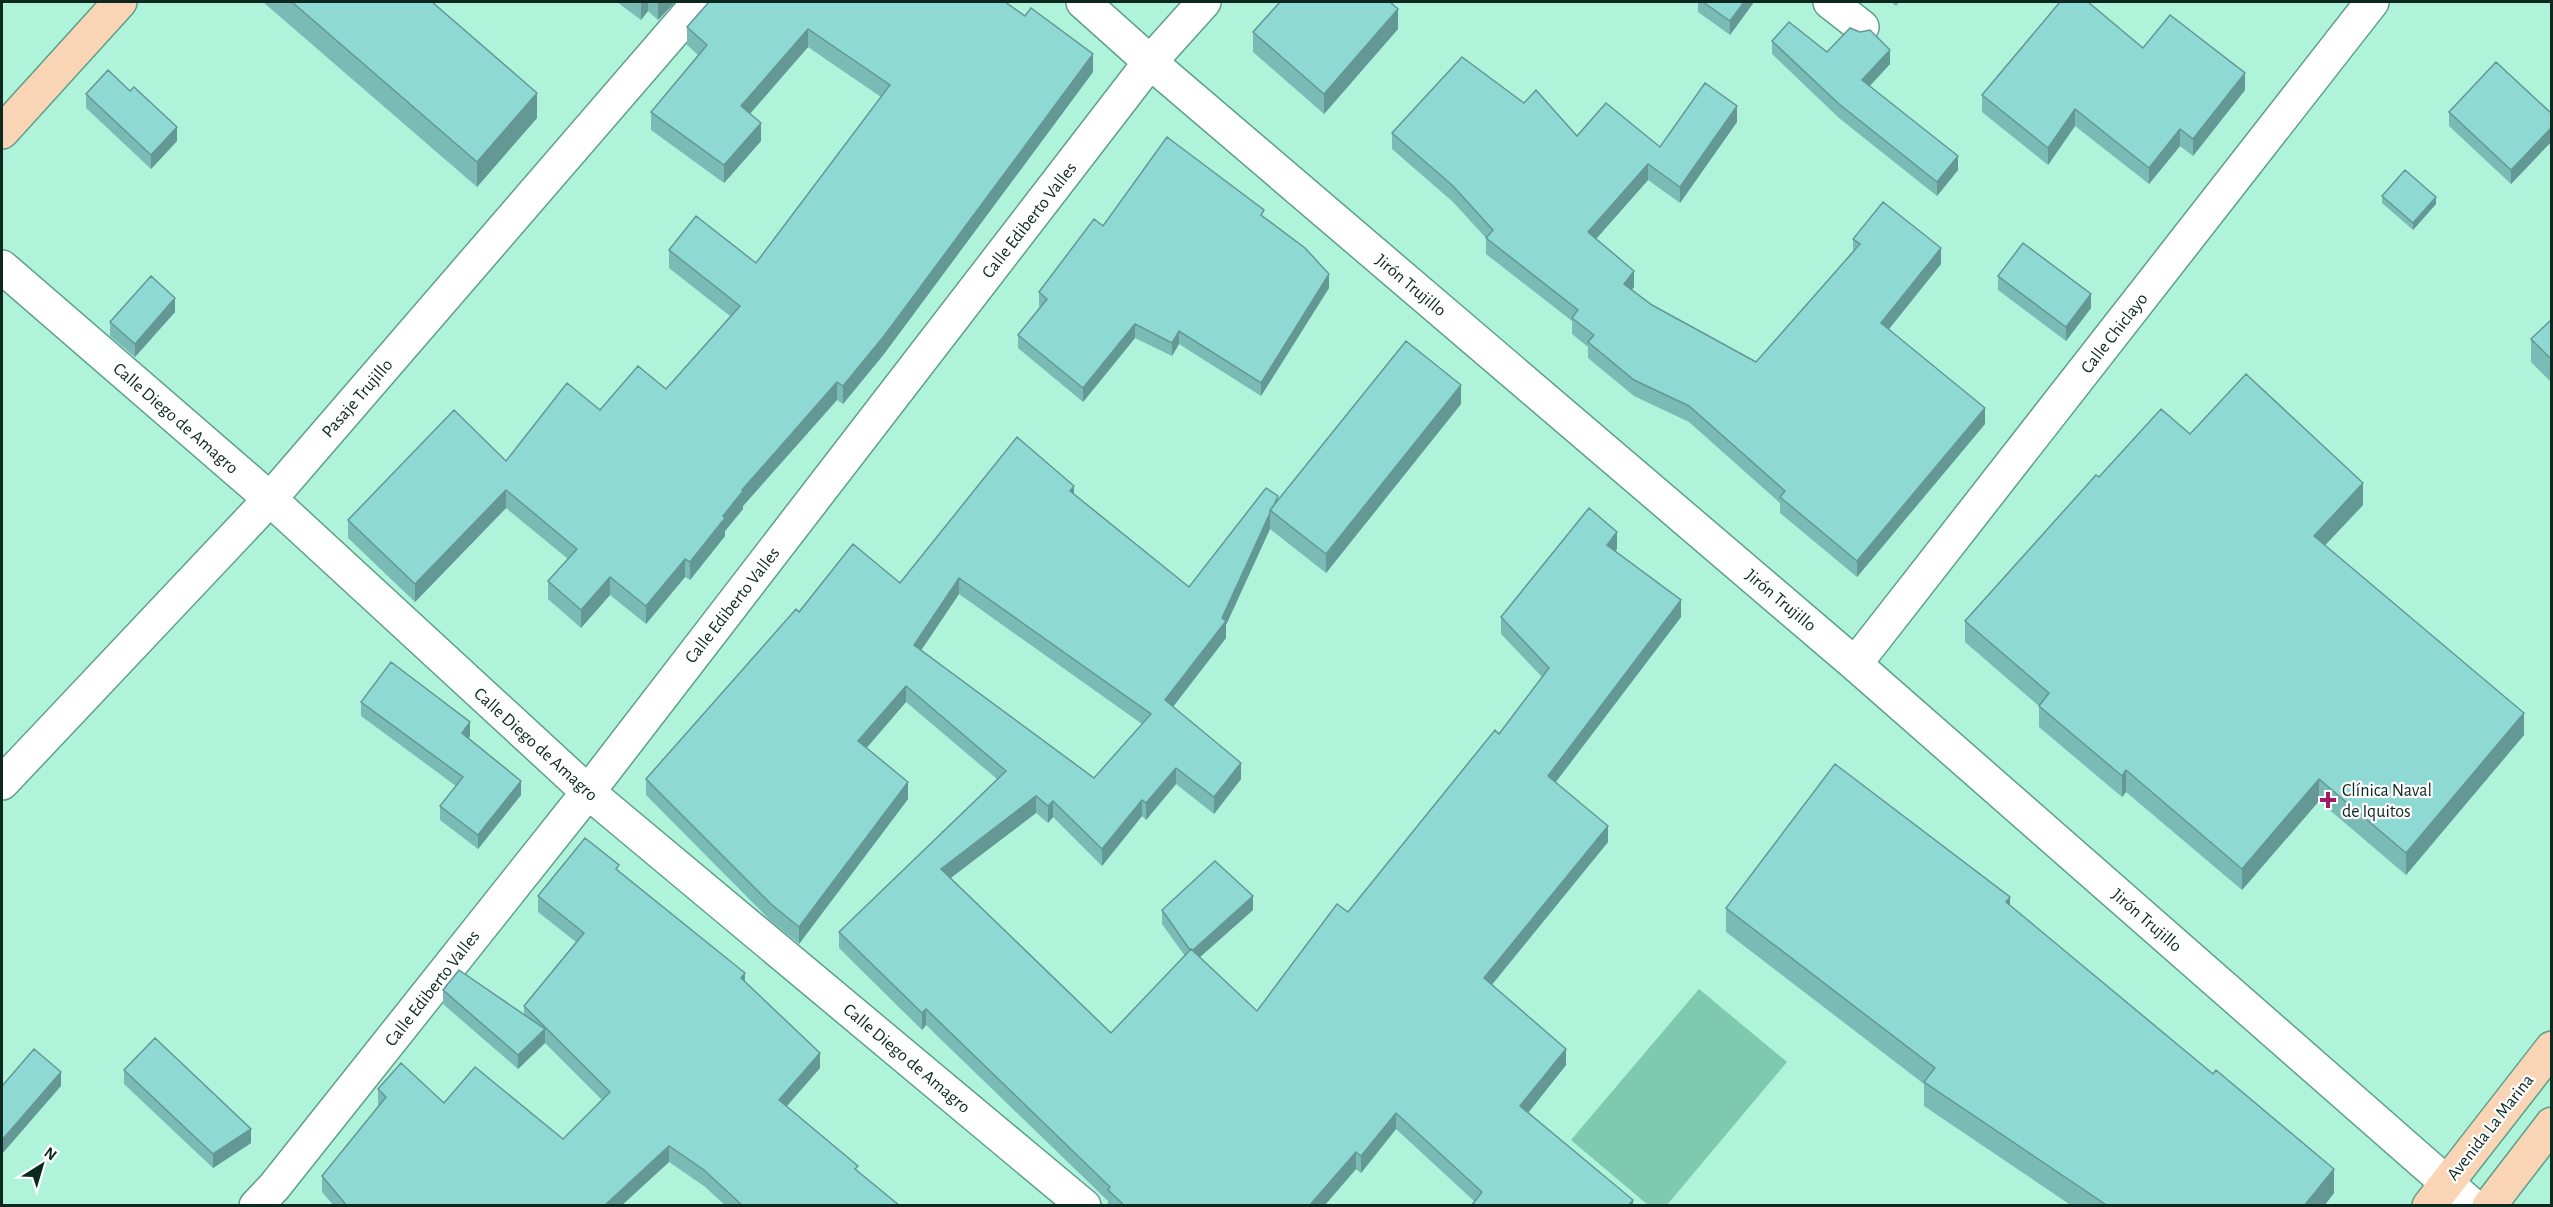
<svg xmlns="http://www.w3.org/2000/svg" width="2553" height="1207" viewBox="0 0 2553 1207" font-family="'Alegreya Sans',sans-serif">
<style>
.park{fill:#7ec9b0}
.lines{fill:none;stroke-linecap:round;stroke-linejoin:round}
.street-casing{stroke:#5e9f8a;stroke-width:36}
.secondary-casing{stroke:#5e9f8a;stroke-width:36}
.street{stroke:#fff;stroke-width:33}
.secondary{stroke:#f9d5b6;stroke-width:33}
.wall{fill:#7abbb6;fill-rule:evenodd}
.shaded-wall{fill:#639894}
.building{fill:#8ed9d4;stroke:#639894;stroke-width:1.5;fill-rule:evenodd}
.poi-dot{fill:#a11c69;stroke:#fff;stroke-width:2}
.labels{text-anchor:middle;stroke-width:4.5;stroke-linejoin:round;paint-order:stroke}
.street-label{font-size:18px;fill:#0c281f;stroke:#fff}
.poi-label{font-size:18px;fill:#0c281f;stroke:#fff;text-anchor:start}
</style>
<rect width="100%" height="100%" fill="#aff3db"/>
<path class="park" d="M 1699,989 L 1787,1062 L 1667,1205 L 1648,1205 L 1571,1140 Z"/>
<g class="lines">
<g class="street-casing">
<path id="street" d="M 1083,2 L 1150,62 L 1855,664 L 2473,1206
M 1830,2 L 1862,27
M 2,267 L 270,499 L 588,792 L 1084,1206
M 1855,664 L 2372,2
M 2,783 L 270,499 L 699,2
M 256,1206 L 274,1187 L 588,792 L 1150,62 L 1204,2"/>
</g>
<g class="secondary-casing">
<path id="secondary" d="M 2,132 L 120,2
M 2429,1206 L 2552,1048
M 2489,1206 L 2552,1124"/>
</g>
<use href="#street" class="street"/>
<use href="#secondary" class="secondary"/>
</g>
<path class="wall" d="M 263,2 L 432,2 L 537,118 L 477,187 Z
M 617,2 L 675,2 L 658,20 L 648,11 L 641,20 Z
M 709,2 L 1093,72 L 884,354 L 843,404 L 837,400 L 743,506 L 743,509 L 725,531 L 725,536 L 690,580 L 685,577 L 646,624 L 610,595 L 581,628 L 548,599 L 548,581 L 568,559 L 506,508 L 415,602 L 348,538 L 348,520 L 506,461 L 600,410 L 666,389 L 730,316 L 669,268 L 669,250 L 756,263 L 881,97 L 808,47 L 750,114 L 761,141 L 724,183 L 651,130 L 651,112 L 698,55 L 687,45 L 687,27 Z
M 1698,2 L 1754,2 L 1730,35 L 1698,12 Z
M 1891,2 L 1900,2 L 1896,6 Z
M 1398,29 L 1324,114 L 1253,52 L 1253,32 Z
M 1772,41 L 1827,52 L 1890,64 L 1870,86 L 1958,170 L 1937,196 L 1839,118 L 1772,54 Z
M 2143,48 L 2245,90 L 2193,156 L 2180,146 L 2149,184 L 2075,126 L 2048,165 L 1982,112 L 1982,95 Z
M 86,94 L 177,141 L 151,169 L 86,108 Z
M 1524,103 L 1577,136 L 1660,147 L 1737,122 L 1680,203 L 1648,180 L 1596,239 L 1634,287 L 1631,290 L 1652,305 L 1756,362 L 1853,251 L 1853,239 L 1941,264 L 1889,329 L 1985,424 L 1857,577 L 1780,513 L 1780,503 L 1689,422 L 1634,396 L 1588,358 L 1588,347 L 1572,334 L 1572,321 L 1486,254 L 1486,238 L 1453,202 L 1392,149 L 1392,133 Z
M 2449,112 L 2552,114 L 2552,141 L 2511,184 L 2449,126 Z
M 2382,196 L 2436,204 L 2413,230 L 2382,203 Z
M 1264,217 L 1329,288 L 1261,396 L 1179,344 L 1172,356 L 1135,338 L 1083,402 L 1018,348 L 1018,335 L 1040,307 L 1039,306 L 1039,292 L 1103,226 Z
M 1998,276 L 2091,308 L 2066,341 L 1998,290 Z
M 175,312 L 135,357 L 110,336 L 110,322 Z
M 2552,319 L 2552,383 L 2531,362 L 2531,339 Z
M 1461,404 L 1326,573 L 1270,529 L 1226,625 L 1226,638 L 1173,707 L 1241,779 L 1214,814 L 1176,784 L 1146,820 L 1142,816 L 1102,866 L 1053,817 L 1048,823 L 1036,813 L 951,878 L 1111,1033 L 1185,956 L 1162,924 L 1162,910 L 1253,910 L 1200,957 L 1257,1011 L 1348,912 L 1499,734 L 1542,677 L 1501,634 L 1501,617 L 1617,549 L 1615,551 L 1681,617 L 1556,782 L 1608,842 L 1492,985 L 1566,1065 L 1528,1113 L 1633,1206 L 1474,1201 L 1396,1129 L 1361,1173 L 1356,1169 L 1324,1206 L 1108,1206 L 1108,1201 L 926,1025 L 922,1030 L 839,948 L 839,932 L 997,779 L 906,702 L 866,748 L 908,799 L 799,944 L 771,921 L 646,795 L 646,779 L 799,612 L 900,583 L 1074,494 L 1189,587 L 1278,500 ZM 959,594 L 1142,724 L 1094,778 L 921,650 Z
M 2190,434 L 2363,505 L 2325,545 L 2524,735 L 2406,875 L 2319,801 L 2242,890 L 2126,792 L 2122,797 L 2039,727 L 2039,706 L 1965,642 L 1965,621 L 2099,477 Z
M 361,702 L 470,736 L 468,738 L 521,795 L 478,849 L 440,820 L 440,806 L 456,786 L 361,716 Z
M 619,871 L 745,982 L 820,1068 L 786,1107 L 858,1172 L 900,1206 L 726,1206 L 704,1186 L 669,1162 L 621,1206 L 334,1206 L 322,1192 L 322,1176 L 379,1106 L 378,1105 L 378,1089 L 444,1103 L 563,1139 L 602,1100 L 545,1043 L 518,1069 L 443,1004 L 443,990 L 524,1014 L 524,1006 L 576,942 L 538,912 L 538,896 Z
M 2010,906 L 2334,1193 L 2324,1206 L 2072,1206 L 1924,1106 L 1924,1084 L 1726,932 L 1726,908 Z
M 124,1070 L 251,1143 L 213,1168 L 124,1084 Z"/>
<path class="shaded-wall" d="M 641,2 L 648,2 L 648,11 L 641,20 Z
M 658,2 L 675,2 L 658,20 Z
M 1744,2 L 1754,2 L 1730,35 L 1730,21 Z
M 1398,9 L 1398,29 L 1324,114 L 1324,94 Z
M 808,29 L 808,47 L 741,124 L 741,106 Z
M 1890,50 L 1890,64 L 1862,94 L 1862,80 Z
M 1093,54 L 1093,72 L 884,354 L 843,404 L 843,386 Z
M 2245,73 L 2245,90 L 2193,156 L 2193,139 Z
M 537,93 L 537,118 L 477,187 L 477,162 Z
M 1737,106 L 1737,122 L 1680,203 L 1680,187 Z
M 2075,109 L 2075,126 L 2048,165 L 2048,148 Z
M 761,123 L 761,141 L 724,183 L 724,165 Z
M 177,127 L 177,141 L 151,169 L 151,155 Z
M 2552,127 L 2552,141 L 2511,184 L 2511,170 Z
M 2180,129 L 2180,146 L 2149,184 L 2149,168 Z
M 1958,156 L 1958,170 L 1937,196 L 1937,182 Z
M 1648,164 L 1648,180 L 1588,248 L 1588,232 Z
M 2436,197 L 2436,204 L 2413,230 L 2413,223 Z
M 1941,248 L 1941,264 L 1881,339 L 1881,323 Z
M 1634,271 L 1634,287 L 1624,300 L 1624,284 Z
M 1329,274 L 1329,288 L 1261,396 L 1261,383 Z
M 2091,294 L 2091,308 L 2066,341 L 2066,327 Z
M 175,298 L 175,312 L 135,357 L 135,344 Z
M 1135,324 L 1135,338 L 1083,402 L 1083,388 Z
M 1179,331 L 1179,344 L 1172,356 L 1172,343 Z
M 837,382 L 837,400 L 743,506 L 743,509 L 725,531 L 725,536 L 690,580 L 690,562 L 742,490 Z
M 1461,385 L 1461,404 L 1326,573 L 1326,554 Z
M 1985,408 L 1985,424 L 1857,577 L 1857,561 Z
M 2363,483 L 2363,505 L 2314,557 L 2314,536 Z
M 1074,486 L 1074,502 L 1070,491 Z
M 506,490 L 506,508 L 415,602 L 415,584 Z
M 1270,513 L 1270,529 L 1226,625 L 1226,638 L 1165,717 L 1165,700 L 1222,618 Z
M 1617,532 L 1617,549 L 1607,562 L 1607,545 Z
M 685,559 L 685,577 L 646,624 L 646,606 Z
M 610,577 L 610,595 L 581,628 L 581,610 Z
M 959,578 L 959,594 L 914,661 L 914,645 Z
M 1681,600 L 1681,617 L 1548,792 L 1548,776 Z
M 906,686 L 906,702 L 858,758 L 858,741 Z
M 2524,713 L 2524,735 L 2406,875 L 2406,853 Z
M 470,722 L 470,736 L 462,747 L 462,733 Z
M 1241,763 L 1241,779 L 1214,814 L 1214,797 Z
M 1176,768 L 1176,784 L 1146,820 L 1146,803 Z
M 2126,770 L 2126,792 L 2122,797 L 2122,776 Z
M 2319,779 L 2319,801 L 2242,890 L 2242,869 Z
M 521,781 L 521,795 L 478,849 L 478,835 Z
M 908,782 L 908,799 L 799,944 L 799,927 Z
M 1036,796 L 1036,813 L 941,885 L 941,869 Z
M 1142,800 L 1142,816 L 1102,866 L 1102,849 Z
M 1053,801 L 1053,817 L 1048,823 L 1048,806 Z
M 1608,826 L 1608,842 L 1484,994 L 1484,978 Z
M 1253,896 L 1253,910 L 1191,965 L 1191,952 Z
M 2010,897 L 2010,921 L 2006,902 Z
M 745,973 L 745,988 L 741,978 Z
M 926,1009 L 926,1025 L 922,1030 L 922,1013 Z
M 545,1029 L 545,1043 L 518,1069 L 518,1055 Z
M 1566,1049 L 1566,1065 L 1520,1123 L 1520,1106 Z
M 820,1053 L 820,1068 L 779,1115 L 779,1100 Z
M 61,1072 L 61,1086 L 2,1154 L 2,1140 Z
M 1396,1113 L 1396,1129 L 1361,1173 L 1361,1156 Z
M 251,1129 L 251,1143 L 213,1168 L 213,1154 Z
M 669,1146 L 669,1162 L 621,1206 L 604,1206 Z
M 1356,1152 L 1356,1169 L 1324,1206 L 1309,1206 Z
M 2334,1169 L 2334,1193 L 2324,1206 L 2304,1206 Z
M 1633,1200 L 1633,1206 L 1628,1206 Z"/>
<path class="building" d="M 292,2 L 432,2 L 537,93 L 477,162 Z
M 709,2 L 1005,2 L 1025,16 L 1031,8 L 1093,54 L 884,336 L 843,386 L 837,382 L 742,490 L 743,491 L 723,516 L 725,518 L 690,562 L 685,559 L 646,606 L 610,577 L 581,610 L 548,581 L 577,549 L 506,490 L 415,584 L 348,520 L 454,410 L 506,461 L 567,383 L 600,410 L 638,366 L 666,389 L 740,306 L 669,250 L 696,216 L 756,263 L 890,85 L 808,29 L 741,106 L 761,123 L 724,165 L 651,112 L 707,45 L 687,27 Z
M 1280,2 L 1390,2 L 1398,9 L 1324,94 L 1253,32 Z
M 1703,2 L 1744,2 L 1730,21 Z
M 2060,2 L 2088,2 L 2143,48 L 2170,15 L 2245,73 L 2193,139 L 2180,129 L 2149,168 L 2075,109 L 2048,148 L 1982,95 Z
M 1789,22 L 1827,52 L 1850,28 L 1860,32 L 1870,30 L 1890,50 L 1862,80 L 1958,156 L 1937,182 L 1839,104 L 1772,41 Z
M 1462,57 L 1524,103 L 1536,90 L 1577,136 L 1606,103 L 1660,147 L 1705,83 L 1737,106 L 1680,187 L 1648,164 L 1588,232 L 1634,271 L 1624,284 L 1652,305 L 1756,362 L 1860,244 L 1853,239 L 1883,202 L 1941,248 L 1881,323 L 1985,408 L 1857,561 L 1780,497 L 1785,491 L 1689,406 L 1634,380 L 1588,342 L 1594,335 L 1572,318 L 1578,310 L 1486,238 L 1493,230 L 1453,186 L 1392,133 Z
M 2496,62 L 2552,114 L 2552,127 L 2511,170 L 2449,112 Z
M 108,70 L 130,91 L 134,87 L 177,127 L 151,155 L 86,94 Z
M 1167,137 L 1264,210 L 1261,215 L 1305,248 L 1329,274 L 1261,383 L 1179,331 L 1172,343 L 1135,324 L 1083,388 L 1018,335 L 1047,299 L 1039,292 L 1094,219 L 1103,226 Z
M 2405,170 L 2436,197 L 2413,223 L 2382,196 Z
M 2023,243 L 2091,294 L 2066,327 L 1998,276 Z
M 151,276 L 175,298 L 135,344 L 110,322 Z
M 2552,319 L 2552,360 L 2531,339 Z
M 1406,341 L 1461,385 L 1326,554 L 1270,510 Z
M 2246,374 L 2363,483 L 2314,536 L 2524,713 L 2406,853 L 2319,779 L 2242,869 L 2126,770 L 2122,776 L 2039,706 L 2049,693 L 1965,621 L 2096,475 L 2099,477 L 2161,409 L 2190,434 Z
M 1017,437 L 1074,486 L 1070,491 L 1189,587 L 1266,488 L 1278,496 L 1273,507 L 1270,510 L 1270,513 L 1222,618 L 1226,621 L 1165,700 L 1241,763 L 1214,797 L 1176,768 L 1146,803 L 1142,800 L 1102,849 L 1053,801 L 1048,806 L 1036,796 L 941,869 L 1111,1033 L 1191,949 L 1257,1011 L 1337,904 L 1348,912 L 1495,730 L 1499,734 L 1549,668 L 1501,617 L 1589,508 L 1617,532 L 1607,545 L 1681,600 L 1548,776 L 1608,826 L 1484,978 L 1566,1049 L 1520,1106 L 1633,1200 L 1628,1206 L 1471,1206 L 1482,1192 L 1396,1113 L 1361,1156 L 1356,1152 L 1309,1206 L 1125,1206 L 1108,1190 L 1110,1187 L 926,1009 L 922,1013 L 839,932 L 1006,771 L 906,686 L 858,741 L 908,782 L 799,927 L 771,904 L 646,779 L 796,609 L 799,612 L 853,544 L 900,583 ZM 959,578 L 1151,714 L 1094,778 L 914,645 Z
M 391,662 L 470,722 L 462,733 L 521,781 L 478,835 L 440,806 L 463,777 L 361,702 Z
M 1835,764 L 2010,897 L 2006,902 L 2213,1074 L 2216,1070 L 2334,1169 L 2304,1206 L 2108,1206 L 1924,1082 L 1935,1068 L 1726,908 Z
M 585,838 L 619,865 L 616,869 L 745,973 L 741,978 L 820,1053 L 779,1100 L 858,1166 L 855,1169 L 900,1206 L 743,1206 L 704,1170 L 669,1146 L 604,1206 L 347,1206 L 322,1176 L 386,1097 L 378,1089 L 401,1063 L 444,1103 L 475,1067 L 563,1139 L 610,1092 L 524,1006 L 584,933 L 538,896 Z
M 1215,861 L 1253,896 L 1193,950 L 1191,949 L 1190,950 L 1162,910 Z
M 459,970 L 545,1029 L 518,1055 L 443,990 Z
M 155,1038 L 251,1129 L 213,1154 L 124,1070 Z
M 34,1049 L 61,1072 L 2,1140 L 2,1086 Z"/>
<path class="poi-dot" d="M2325 791h6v6h6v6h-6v6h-6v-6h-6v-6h6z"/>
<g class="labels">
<g class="street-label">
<text transform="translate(1029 220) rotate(-52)" y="6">Calle Ediberto Valles</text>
<text transform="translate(1411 285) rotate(40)" y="6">Jirón Trujillo</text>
<text transform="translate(2114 333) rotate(-52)" y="6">Calle Chiclayo</text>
<text transform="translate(357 398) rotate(-49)" y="6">Pasaje Trujillo</text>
<text transform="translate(176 418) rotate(41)" y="6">Calle Diego de Amagro</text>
<text transform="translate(1781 600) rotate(40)" y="6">Jirón Trujillo</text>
<text transform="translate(732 605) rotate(-52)" y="6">Calle Ediberto Valles</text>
<text transform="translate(536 744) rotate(42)" y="6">Calle Diego de Amagro</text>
<text transform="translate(2147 920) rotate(41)" y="6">Jirón Trujillo</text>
<text transform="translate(432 988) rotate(-52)" y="6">Calle Ediberto Valles</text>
<text transform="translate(907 1058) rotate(40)" y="6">Calle Diego de Amagro</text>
<text transform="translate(2490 1127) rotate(-52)" y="6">Avenida La Marina</text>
</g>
<g class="poi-label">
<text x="2342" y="796">Clínica Naval<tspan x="2342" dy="21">de Iquitos</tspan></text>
</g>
</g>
<rect width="2553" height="1207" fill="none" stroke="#0c281f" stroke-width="6"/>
<g transform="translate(42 1165) rotate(37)" stroke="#ffffff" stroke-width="4.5" paint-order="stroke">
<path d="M0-4.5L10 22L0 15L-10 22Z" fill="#0c281f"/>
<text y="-9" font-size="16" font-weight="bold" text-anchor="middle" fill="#0c281f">N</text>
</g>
</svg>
